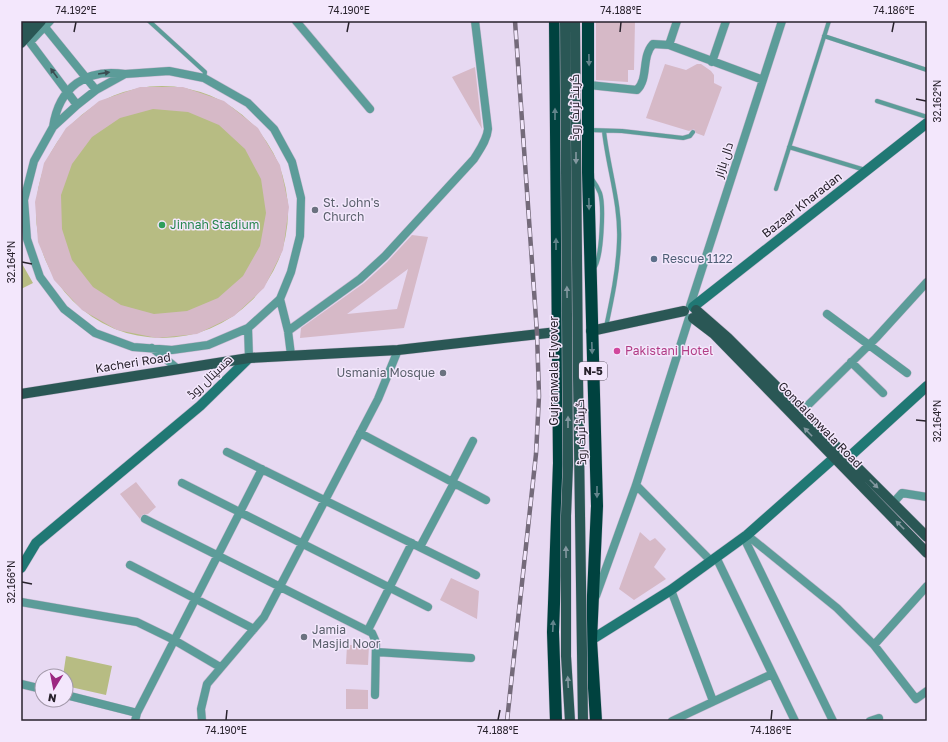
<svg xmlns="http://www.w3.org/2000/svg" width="948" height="742" viewBox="0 0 948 742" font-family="'Golos Text',Cairo,sans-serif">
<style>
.green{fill:#b7bc83}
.building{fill:#d6b9c7;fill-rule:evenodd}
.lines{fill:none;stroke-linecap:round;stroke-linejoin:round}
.lane-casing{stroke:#c5b8ce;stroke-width:5}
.street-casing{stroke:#c5b8ce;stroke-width:9}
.secondary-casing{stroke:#c5b8ce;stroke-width:11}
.primary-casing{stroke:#c5b8ce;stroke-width:11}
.highway-casing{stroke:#c5b8ce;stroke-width:13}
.lane{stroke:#5c9c99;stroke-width:4}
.street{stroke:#5c9c99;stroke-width:8}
.secondary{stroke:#207874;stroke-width:10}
.primary{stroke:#2a5755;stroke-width:10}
.highway{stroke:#00423f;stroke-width:12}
.rail-casing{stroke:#746a7a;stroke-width:4.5}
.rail{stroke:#f3e7fc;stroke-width:3;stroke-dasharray:9;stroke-linecap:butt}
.primary-bridge-casing{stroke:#c5b8ce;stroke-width:11;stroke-linecap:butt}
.primary-bridge{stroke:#2a5755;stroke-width:10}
.oneway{fill:#61848b}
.oneway2{fill:#3a4d52}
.oneway3{fill:#8498a0}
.ticks{fill:none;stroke:#28222c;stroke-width:1.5}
.worship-dot{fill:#6b7280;stroke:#f3e7fc;stroke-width:1.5}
.leisure-dot{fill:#2e9e5b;stroke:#f3e7fc;stroke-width:1.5}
.service-dot{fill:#5c6f8a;stroke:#f3e7fc;stroke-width:1.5}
.hotel-dot{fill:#d1479c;stroke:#f3e7fc;stroke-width:1.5}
.labels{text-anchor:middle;stroke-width:3;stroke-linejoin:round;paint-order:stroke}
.shield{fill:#f3e7fc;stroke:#655d6a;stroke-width:1}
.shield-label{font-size:11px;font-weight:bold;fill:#28222c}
.street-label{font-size:12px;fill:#28222c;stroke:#f3e7fc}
.worship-label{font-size:12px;fill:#5b616d;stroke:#f3e7fc;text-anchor:start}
.leisure-label{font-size:12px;fill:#27864d;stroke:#f3e7fc;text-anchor:start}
.service-label{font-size:12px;fill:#4e5e75;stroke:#f3e7fc;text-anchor:start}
.hotel-label{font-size:12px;fill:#b23c85;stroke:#f3e7fc;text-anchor:start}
.neatline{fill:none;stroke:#28222c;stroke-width:1.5}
.ticks-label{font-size:10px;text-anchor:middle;fill:#28222c}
</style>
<rect width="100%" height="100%" fill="#e7d9f2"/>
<path class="green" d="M36 212a126 126 0 1 1 252 0a126 126 0 1 1-252 0Z
M 21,262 L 33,283 L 21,289 Z
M 66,656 L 112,666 L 106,695 L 66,686 L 66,676 L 63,676 Z"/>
<path class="building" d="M 596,21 L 635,21 L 634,70 L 628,70 L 628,82 L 596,80 Z
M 665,64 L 686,70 L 697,64 L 701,64 L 711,71 L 714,75 L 714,83 L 722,87 L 704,136 L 696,133 L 694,129 L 689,131 L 646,118 Z
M 475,67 L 482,129 L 452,77 Z
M 140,87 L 183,87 L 224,101 L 258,128 L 280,165 L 289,207 L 283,250 L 264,288 L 234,316 L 197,334 L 157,338 L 117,330 L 82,310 L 54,280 L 38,242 L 35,202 L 44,163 L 66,128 L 99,101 ZM 153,109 L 188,112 L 219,125 L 245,149 L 261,179 L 266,213 L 260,246 L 243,276 L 218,298 L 187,311 L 154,314 L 121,305 L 93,287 L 72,260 L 62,229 L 61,195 L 72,164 L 92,137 L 120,118 Z
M 412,235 L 428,237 L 404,328 L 300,338 L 301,328 L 364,283 L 387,262 ZM 408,269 L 397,309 L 347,314 Z
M 136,482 L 156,507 L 148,514 L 142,515 L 140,519 L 120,494 Z
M 640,532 L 650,541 L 655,538 L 666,549 L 654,567 L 666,579 L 634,600 L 619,589 Z
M 451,578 L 479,591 L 477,619 L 440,600 Z
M 347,645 L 369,645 L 368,665 L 346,664 Z
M 346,689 L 368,690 L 368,709 L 346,709 Z"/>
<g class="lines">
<g class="lane-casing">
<path id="lane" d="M 149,21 L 205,72 L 204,78
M 824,36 L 927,70
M 877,101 L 927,117
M 589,130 L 622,131 L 683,138 L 690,136 L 693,132
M 604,131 C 608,168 621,205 619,242 C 618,271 612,299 606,327
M 789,147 L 865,170
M 592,179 C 595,183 598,188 600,193 C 604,205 602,259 594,268
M 776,189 L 829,21"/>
</g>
<g class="street-casing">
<path id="street" d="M 40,21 L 96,90
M 296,21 L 370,109
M 23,33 L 77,105
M 30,42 L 50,21
M 669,45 L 677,21
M 712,62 L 726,21
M 169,71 L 204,78 L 248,103 L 274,129 L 292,162 L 301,198 L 300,236 L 291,272 L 280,299 L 248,328 L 208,345 L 172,350 L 133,347 L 95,333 L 64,309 L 40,277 L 27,239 L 24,200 L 34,161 L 53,127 L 77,105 L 96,90 L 125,74 Z
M 589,85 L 637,90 C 649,78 641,57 653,44 L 669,45 L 763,80
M 53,127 C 59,87 86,68 125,74
M 280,299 L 288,331 L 291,355
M 690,306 L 782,21
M 827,314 L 907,373
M 248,328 L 249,358
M 288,331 L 360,279 L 385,256 L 474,159 C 480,149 487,140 488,129 L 475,21
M 152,348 L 178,369
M 851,362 L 883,393
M 801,412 L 876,338 L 927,282
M 360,433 L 486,500
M 227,452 L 476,575
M 452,482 L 473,441
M 182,483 L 428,607
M 636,485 L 711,561
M 893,503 L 902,493 L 927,497
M 145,519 L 372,633 L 376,642 L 375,695
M 747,535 L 837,608 L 874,645 L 916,699 L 927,691
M 744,538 L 833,721
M 420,547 L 454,483
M 716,557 L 795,721
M 130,565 L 254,629
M 671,590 L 713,701
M 596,596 L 636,485 L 689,318
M 21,602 L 137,622 L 174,640 L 220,667
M 368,630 L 412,543
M 874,645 L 927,586
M 376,652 L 471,658
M 21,684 L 42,689
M 66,695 L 137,713
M 135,721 L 137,713 L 262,469
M 202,721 L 201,709 L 207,684 L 264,617 L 378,399 L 398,350
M 672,721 L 772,674
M 870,721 L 879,718"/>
</g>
<g class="secondary-casing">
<path id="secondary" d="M 693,307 L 927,123
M 21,568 L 36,543 L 200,406 L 249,358
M 591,640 L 671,590 L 747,535 L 834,458 L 848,458 L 927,386"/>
</g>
<g class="primary-casing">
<path id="primary" d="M 21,30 L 29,21
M 21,43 L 41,21
M 696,310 L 728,338 L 927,537
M 693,318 L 714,334 L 927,553
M 591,331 L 684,311
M 21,394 L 249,358 L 398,350 L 557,332"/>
</g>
<g class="highway-casing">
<path id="highway" d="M 555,21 L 559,463 L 553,632 L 556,721
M 588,21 L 588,172 L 597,506 L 591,640 L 596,721"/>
</g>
<use href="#lane" class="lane"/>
<use href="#street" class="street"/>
<use href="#secondary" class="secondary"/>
<use href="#primary" class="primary"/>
<use href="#highway" class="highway"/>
<g class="rail-casing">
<path id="rail" d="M 507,721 L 536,454 L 539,396 L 537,333 L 515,21"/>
</g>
<use href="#rail" class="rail"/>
<g class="primary-bridge-casing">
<path id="primary-bridge" d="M 565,21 L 568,465 L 566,516 L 566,656 L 570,721
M 575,21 L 578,377 L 583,721"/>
</g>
<use href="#primary-bridge" class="primary-bridge"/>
</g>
<defs><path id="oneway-solid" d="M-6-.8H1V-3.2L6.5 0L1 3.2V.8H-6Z"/></defs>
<g class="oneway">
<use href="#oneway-solid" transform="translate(589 60) rotate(89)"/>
<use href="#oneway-solid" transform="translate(555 114) rotate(-90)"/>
<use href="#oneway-solid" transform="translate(589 204) rotate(89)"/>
<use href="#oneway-solid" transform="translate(556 244) rotate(-90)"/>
<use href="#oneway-solid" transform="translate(592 348) rotate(88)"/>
<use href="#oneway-solid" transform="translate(597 492) rotate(90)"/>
<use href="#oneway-solid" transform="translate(553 626) rotate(-87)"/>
</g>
<g class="oneway2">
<use href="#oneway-solid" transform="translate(54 73) rotate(-126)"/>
<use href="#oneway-solid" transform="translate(104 73) rotate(-9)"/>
</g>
<g class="oneway3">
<use href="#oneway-solid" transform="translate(576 158) rotate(90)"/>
<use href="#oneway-solid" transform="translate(567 292) rotate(-91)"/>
<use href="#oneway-solid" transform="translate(568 422) rotate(-90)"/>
<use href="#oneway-solid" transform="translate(808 432) rotate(-134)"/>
<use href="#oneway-solid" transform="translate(874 484) rotate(45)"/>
<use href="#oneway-solid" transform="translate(900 525) rotate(-135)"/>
<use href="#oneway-solid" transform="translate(566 552) rotate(-91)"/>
<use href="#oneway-solid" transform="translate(568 682) rotate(-93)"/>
</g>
<path class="ticks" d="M 74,32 L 76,22M 347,32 L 349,22M 620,32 L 621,22M 892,32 L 894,22M 916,99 L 926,101M 22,262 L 32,264M 916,420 L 926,421M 22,582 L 32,584M 226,720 L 227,710M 498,720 L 500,710M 771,720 L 772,710"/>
<g class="worship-dot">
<circle cx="315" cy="210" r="4"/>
<circle cx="443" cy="373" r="4"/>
<circle cx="304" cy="637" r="4"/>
</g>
<circle class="leisure-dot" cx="162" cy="225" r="4"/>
<circle class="service-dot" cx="654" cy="259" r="4"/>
<circle class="hotel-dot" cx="617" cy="351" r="4"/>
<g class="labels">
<rect class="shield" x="579" y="362" width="28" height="18" rx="3"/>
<g class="shield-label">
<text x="593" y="375">N-5</text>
</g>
<g class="street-label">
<text transform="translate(575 107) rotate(-90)" y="4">گرینڈ ٹرنک روڈ</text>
<text transform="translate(724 160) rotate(-72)" y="4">دال بازار</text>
<text transform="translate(802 205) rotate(-38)" y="4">Bazaar Kharadan</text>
<text transform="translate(133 363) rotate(-9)" y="4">Kacheri Road</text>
<text transform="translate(554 371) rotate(-90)" y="4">Gujranwala Flyover</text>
<text transform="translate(210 377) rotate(-44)" y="4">ھسپتال روڈ</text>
<text transform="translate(820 425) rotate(46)" y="4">Gondalanwala Road</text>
<text transform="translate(581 432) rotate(-92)" y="4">گرینڈ ٹرنک روڈ</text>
</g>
<g class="worship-label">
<text x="323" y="207">St. John's<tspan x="323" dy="14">Church</tspan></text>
<text x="435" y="377" text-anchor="end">Usmania Mosque</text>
<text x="312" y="634">Jamia<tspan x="312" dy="14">Masjid Noor</tspan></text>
</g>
<g class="leisure-label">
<text x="170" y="229">Jinnah Stadium</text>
</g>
<g class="service-label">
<text x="662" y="263">Rescue 1122</text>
</g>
<g class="hotel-label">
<text x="625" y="355">Pakistani Hotel</text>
</g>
</g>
<rect width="948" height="742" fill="none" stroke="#f3e7fc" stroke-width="44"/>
<g transform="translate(54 688) rotate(190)"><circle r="19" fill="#f3e7fc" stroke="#a298a9"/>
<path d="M0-3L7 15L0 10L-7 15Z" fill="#9c2781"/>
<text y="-6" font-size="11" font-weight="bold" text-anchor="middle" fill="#28222c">N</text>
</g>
<rect x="22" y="22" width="904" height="698" class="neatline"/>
<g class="ticks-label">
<text x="76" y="14">74.192°E</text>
<text x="349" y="14">74.190°E</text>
<text x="621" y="14">74.188°E</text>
<text x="894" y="14">74.186°E</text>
<text transform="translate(937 101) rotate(-90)" y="4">32.162°N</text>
<text transform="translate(11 262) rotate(-90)" y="4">32.164°N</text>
<text transform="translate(937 421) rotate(-90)" y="4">32.164°N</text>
<text transform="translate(11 582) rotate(-90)" y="4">32.166°N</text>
<text x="226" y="734">74.190°E</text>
<text x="498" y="734">74.188°E</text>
<text x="771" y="734">74.186°E</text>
</g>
</svg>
